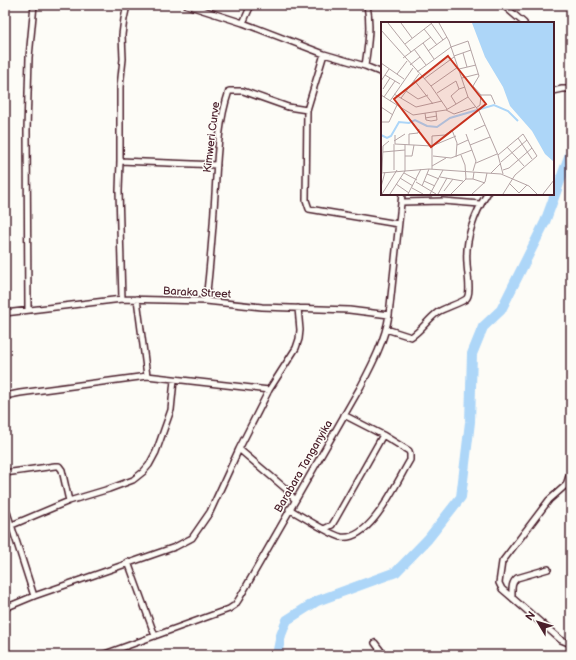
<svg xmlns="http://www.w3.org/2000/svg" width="576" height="660" viewBox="0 0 576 660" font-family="'Balsamiq Sans',sans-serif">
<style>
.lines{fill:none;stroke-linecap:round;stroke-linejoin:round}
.river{stroke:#add6f8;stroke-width:10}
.street-casing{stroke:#4a1f2b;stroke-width:8}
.street{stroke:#fdfcf7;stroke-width:5}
.labels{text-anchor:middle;stroke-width:3;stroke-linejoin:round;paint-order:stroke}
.street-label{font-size:11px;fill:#4a1f2b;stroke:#fdfcf7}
.inset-river{fill:none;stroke:#add6f8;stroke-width:2}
.inset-road{fill:none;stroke:#b5a4a5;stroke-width:1}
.view{fill:#c8321e;fill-opacity:0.15;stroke:#c8321e;stroke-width:2}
.inset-edge{fill:none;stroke:#4a1f2b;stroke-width:2}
</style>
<rect width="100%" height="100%" fill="#fdfcf7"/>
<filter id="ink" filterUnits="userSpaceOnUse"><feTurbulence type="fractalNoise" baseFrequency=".025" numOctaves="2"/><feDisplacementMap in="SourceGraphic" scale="8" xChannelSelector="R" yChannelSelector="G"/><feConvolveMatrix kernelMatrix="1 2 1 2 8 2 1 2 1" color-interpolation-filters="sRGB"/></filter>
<g filter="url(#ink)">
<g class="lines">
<path class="river" d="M 277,655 L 281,635 L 287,620 L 317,601 L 396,572 L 428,539 L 461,497 L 470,422 L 472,354 L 483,327 L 501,310 L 545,222 L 571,151"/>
<g class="street-casing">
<path id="street" d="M 187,5 L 243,23 L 324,54 L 365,66 L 382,73
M 503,5 L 524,23
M 243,23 L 251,5
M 365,66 C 368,45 371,26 367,5
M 553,91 L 562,89 L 571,89
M 307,110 L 306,200 L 309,209 L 398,224
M 120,161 L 217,165
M 402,202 L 443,201 L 480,204
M 122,299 L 119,191 L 120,161 L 120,87 L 123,59 L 122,35 L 124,19 L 127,5
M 137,299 L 147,376
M 206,301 C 210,265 213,230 215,194 C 217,161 218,123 229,91 L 243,91 L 288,107 L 307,110 L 324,54
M 28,310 L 27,130 L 29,57 L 34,5
M 5,313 L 122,299 L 206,301 L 262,307 L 349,310 L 389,315
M 386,329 L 411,337 C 422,330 428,319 438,312 C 444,308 461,303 466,299 C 472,294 467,272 467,263 C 465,240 474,214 487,194
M 5,396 L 20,393 L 147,376 L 269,390
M 239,449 L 286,489 L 295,500
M 571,470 L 566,485 L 549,500 L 502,562 L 499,583 L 502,589 L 561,640 L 571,644
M 5,473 L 55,466 L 59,466 L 62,470 L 69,501
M 5,506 L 34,596
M 289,509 C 302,516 329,534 341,537 C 371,542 397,481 410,460 L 410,454 L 409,451 L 383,435 L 344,415
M 12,525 L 69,501 L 109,489 L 133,480 L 143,472 L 149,465 L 156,452 L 171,410 L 174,380
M 324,529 L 332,525 L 335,520 L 383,435
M 128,562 L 155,636
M 512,597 C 512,589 511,583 517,578 L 548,569
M 5,608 L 34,596 L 175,547 L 192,538 L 210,512 L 239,449 L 269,390 L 296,348 L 299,339 L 300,330 L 298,308
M 375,643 L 384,655
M 102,655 L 229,609 L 235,605 L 239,599 L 361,386 C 373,363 385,340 389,315 L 402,194
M 568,655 L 571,652"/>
</g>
<use href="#street" class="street"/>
</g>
</g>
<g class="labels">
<g class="street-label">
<text transform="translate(211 137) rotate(-83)" y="4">Kimweri Curve</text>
<text transform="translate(197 292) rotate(3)" y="4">Baraka Street</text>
<text transform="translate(303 466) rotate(-60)" y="4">Barabara Tanganyika</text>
</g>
</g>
<g transform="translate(381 22)">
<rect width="173" height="173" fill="#fdfcf7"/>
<path d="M 91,1 L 173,1 L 173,140 L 164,132 L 151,109 L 129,84 L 122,65 L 104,35 Z" fill="#add6f8"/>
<path class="inset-river" d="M 0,113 L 6,116 L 10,114 L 18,100 L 28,101 L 34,98 L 46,104 L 56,105 L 69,96 L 113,83 L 127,89 L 137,99"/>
<path class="inset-road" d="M 7,1 L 30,30M 20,1 L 31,16M 50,1 L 62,18M 58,1 L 68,19 L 87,75 L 98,89 L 117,133 L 122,152M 43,7 L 56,23M 0,8 L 50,64 L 66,87M 42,21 L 53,37M 24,22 L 51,1M 33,27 L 45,43M 47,29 L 66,15M 82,31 L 86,45M 73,34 L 90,28M 22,36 L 50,15M 0,41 L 23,57M 29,43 L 39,35M 78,47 L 95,43M 36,50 L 70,25 L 87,19 L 98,54 L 92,64 L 100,73 L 99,83 L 95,86M 16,52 L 26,39M 4,53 L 19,62M 81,56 L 97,52M 43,57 L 73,35M 33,58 L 52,82M 0,59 L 8,47M 50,64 L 77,45M 2,67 L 9,56M 25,69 L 37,77 L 47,73M 56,71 L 75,59 L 78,67 L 84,65M 13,72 L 35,85 L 61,79M 0,73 L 32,93 L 65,88 L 87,75M 100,73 L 110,73 L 114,82M 3,75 L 14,59M 20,76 L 38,52M 9,79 L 32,46M 75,82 L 70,74 L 78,67M 0,85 L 12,93M 65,88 L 73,92 L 94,85M 44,91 L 45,98 L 50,99 L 56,98 L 55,90M 44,96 L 56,94M 0,100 L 8,100 L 16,83M 71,108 L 76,121 L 75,135M 93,108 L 104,103M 85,112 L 95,139 L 92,149M 14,113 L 14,122 L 51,124 L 75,114M 137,116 L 151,137M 13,119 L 24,112M 13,122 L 13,148M 28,123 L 28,112 L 37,111 L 38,107M 76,123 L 87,118M 89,123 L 109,115M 126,125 L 143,144M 2,130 L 24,128M 117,133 L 142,112 L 156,134 L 134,153 L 122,172M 24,134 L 31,134 L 33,123M 52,134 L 70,136 L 91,128M 120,140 L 146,118M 95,141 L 116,132M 51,144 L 65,136M 51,147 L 51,114 L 64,113 L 71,108M 122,148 L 128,146 L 151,126M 1,150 L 2,124 L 8,119M 0,151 L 48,147 L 120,152 L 148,164 L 156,172M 23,151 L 36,158M 110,151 L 120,141M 46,152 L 58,157M 59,155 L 82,159M 19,156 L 32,164M 84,157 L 92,157 L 93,150M 92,157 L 104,161M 43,159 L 54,164M 35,160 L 55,172M 128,161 L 138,171 L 146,163M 15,162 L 28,171M 41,164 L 48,147M 0,165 L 4,150M 31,166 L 42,172M 63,169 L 72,157M 1,172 L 16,148M 9,172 L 24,149 L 24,123M 27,172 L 40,147M 49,172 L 62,148M 57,172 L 66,156M 70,172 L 85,157 L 84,143 L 80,133M 91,172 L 104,160 L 106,151M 162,172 L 173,158"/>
<path class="view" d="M 67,34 L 105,82 L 50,125 L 13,77 Z"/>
<rect width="173" height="173" class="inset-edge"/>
</g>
<rect width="576" height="660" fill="none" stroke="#fdfcf7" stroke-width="20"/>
<rect x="10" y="10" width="556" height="640" fill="none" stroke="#4a1f2b" stroke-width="1.5" filter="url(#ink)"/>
<g transform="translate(538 622) rotate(308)" stroke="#fdfcf7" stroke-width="3" paint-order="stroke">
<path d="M0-3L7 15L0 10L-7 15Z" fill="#4a1f2b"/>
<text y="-6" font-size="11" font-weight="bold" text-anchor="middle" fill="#4a1f2b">N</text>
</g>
</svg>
